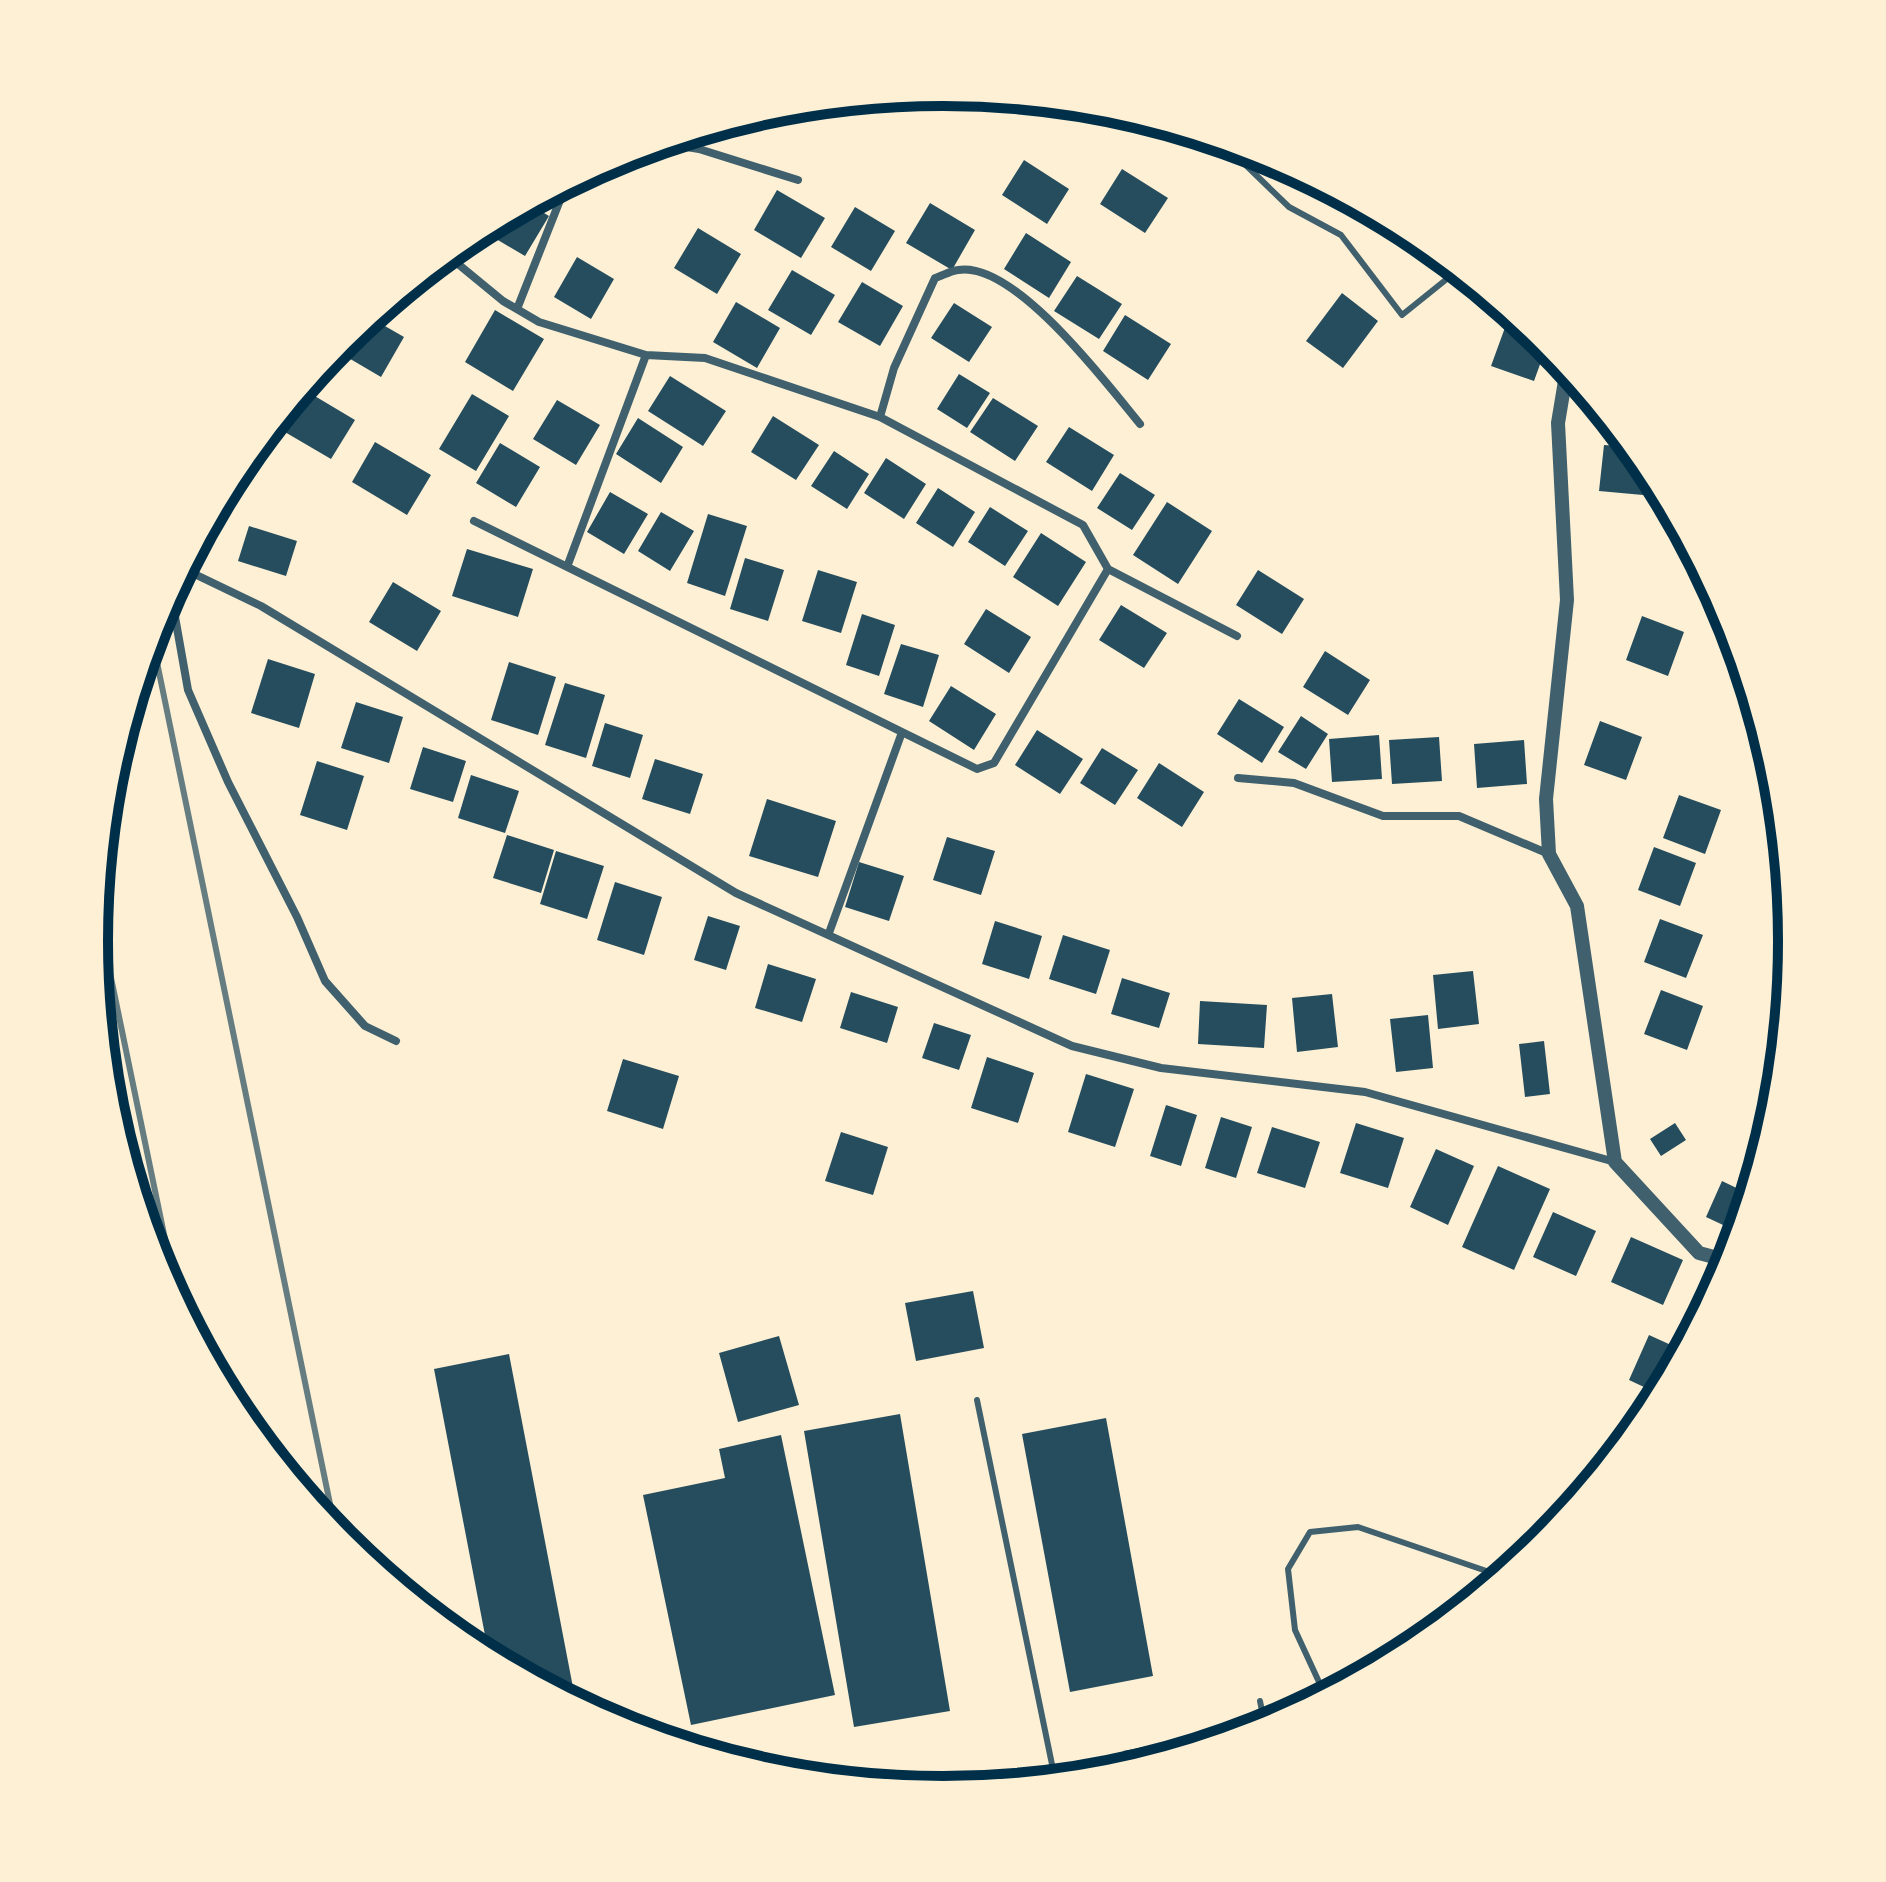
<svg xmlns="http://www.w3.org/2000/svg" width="1886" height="1882" viewBox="0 0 1886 1882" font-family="'Source Serif 4',serif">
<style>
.building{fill:#264d5e}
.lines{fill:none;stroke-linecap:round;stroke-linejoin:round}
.service{stroke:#3f606c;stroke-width:6}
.minor{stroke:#3f606c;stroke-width:8}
.tertiary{stroke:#3f606c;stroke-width:14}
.rail{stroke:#657d81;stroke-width:6}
.rim{fill:none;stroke:#003049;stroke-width:10}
</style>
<rect width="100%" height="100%" fill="#fdf0d5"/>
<path class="building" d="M 1024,160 L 1069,189 L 1047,224 L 1002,195 Z
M 1122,169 L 1168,198 L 1145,233 L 1100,204 Z
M 777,190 L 825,218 L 801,258 L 754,230 Z
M 930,203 L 975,230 L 952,270 L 906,243 Z
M 529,204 L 549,216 L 525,256 L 481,230 Z
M 855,207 L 895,231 L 871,271 L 831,247 Z
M 698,228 L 741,254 L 717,294 L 674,268 Z
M 1026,233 L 1071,262 L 1049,298 L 1004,269 Z
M 577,257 L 614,279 L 591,319 L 554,297 Z
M 792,270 L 835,295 L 811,335 L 768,310 Z
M 1077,276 L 1122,304 L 1099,339 L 1054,311 Z
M 862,282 L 903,306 L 880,346 L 838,322 Z
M 1342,293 L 1378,321 L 1343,368 L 1306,341 Z
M 736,302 L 780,328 L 757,368 L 713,342 Z
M 954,303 L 992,327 L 969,362 L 931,338 Z
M 495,310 L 544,339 L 513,391 L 465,362 Z
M 1125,315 L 1171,344 L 1148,380 L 1103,351 Z
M 371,318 L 404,337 L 381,377 L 335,350 Z
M 1507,322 L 1532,331 L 1547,345 L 1534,381 L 1491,366 Z
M 959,374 L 990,393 L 967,428 L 937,409 Z
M 670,376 L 726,411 L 703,446 L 648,411 Z
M 303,389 L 355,420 L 331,459 L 278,428 Z
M 472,394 L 509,416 L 476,471 L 439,449 Z
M 993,398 L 1038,426 L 1015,461 L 970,432 Z
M 557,400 L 600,425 L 576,465 L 533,439 Z
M 773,416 L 819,445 L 796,480 L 751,452 Z
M 638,418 L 683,447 L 661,483 L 616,454 Z
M 1069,427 L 1114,455 L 1092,491 L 1046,462 Z
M 375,442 L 431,475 L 407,515 L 352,482 Z
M 500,443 L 540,467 L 516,507 L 476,483 Z
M 1604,445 L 1631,447 L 1646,466 L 1643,495 L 1599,491 Z
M 834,451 L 869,474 L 847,509 L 811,486 Z
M 886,458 L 926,484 L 904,519 L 864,493 Z
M 1120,473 L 1155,495 L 1132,530 L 1097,508 Z
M 938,488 L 975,512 L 953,547 L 916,523 Z
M 610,492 L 648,514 L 624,554 L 587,532 Z
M 1167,502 L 1212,531 L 1178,584 L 1133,555 Z
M 990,507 L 1028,531 L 1005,566 L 968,542 Z
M 661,512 L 694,531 L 670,571 L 638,551 Z
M 708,514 L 747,526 L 725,596 L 687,583 Z
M 249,526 L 297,541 L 286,576 L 238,561 Z
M 1041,533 L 1086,562 L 1058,606 L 1013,577 Z
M 467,549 L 533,569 L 518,617 L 452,596 Z
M 745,558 L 784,570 L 768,621 L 730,609 Z
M 818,570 L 857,582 L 841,633 L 802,621 Z
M 1258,570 L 1304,599 L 1282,634 L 1236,605 Z
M 393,582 L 441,611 L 417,651 L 369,622 Z
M 1121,605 L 1167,633 L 1144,668 L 1099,640 Z
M 986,609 L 1031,637 L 1009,673 L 964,644 Z
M 862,614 L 895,625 L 879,676 L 846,665 Z
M 1642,616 L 1684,632 L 1668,676 L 1626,660 Z
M 901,644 L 939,655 L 923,707 L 884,694 Z
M 1325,651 L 1370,680 L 1348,715 L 1303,687 Z
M 268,659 L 315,674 L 299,728 L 251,713 Z
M 509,662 L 556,677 L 538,735 L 491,720 Z
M 565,683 L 605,695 L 586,758 L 545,745 Z
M 951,686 L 996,714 L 974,750 L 929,721 Z
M 1239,699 L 1284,727 L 1262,763 L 1217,734 Z
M 356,702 L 403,717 L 389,763 L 341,748 Z
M 1301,716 L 1328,734 L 1306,769 L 1278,752 Z
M 1600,721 L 1642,737 L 1626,780 L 1584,765 Z
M 605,723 L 643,735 L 630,778 L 592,766 Z
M 1037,730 L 1083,759 L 1060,794 L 1015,765 Z
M 1379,735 L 1382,779 L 1332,782 L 1329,739 Z
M 1439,737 L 1442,781 L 1392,784 L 1389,740 Z
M 1524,740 L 1527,784 L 1477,788 L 1474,744 Z
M 423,747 L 466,761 L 453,802 L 410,789 Z
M 1102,748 L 1138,770 L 1115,805 L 1080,783 Z
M 655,759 L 703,774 L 690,814 L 642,799 Z
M 317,761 L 364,776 L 347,830 L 300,815 Z
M 1159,763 L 1204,792 L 1182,827 L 1137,798 Z
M 471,775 L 519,791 L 505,833 L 458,818 Z
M 1679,795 L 1721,810 L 1705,854 L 1663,838 Z
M 767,799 L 836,821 L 818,877 L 749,856 Z
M 507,835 L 554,850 L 541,893 L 493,878 Z
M 947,837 L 995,851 L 981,895 L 933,880 Z
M 1654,847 L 1696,863 L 1680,906 L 1638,890 Z
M 556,851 L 604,866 L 587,919 L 540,904 Z
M 859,862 L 904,876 L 889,921 L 845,907 Z
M 615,882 L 662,897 L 644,955 L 597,940 Z
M 708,916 L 740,926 L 726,970 L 694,960 Z
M 1660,919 L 1703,935 L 1686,978 L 1644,962 Z
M 995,921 L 1042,936 L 1029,979 L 982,964 Z
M 1063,935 L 1110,950 L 1096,994 L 1049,979 Z
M 768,964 L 816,979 L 802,1022 L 755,1008 Z
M 1473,971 L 1479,1024 L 1438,1029 L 1433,975 Z
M 1122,978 L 1170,993 L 1159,1028 L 1111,1014 Z
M 1661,990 L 1703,1006 L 1687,1050 L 1644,1034 Z
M 851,992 L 898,1007 L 887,1043 L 840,1028 Z
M 1332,994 L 1338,1047 L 1297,1052 L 1292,998 Z
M 1200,1001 L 1267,1005 L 1264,1048 L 1198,1044 Z
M 1428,1015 L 1433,1068 L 1396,1072 L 1390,1019 Z
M 934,1023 L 971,1035 L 959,1070 L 922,1058 Z
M 1544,1041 L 1550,1094 L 1525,1097 L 1519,1044 Z
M 987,1057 L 1034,1073 L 1018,1123 L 971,1108 Z
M 623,1059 L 679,1076 L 663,1129 L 607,1111 Z
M 1086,1074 L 1134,1089 L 1115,1147 L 1068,1132 Z
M 1166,1105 L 1197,1115 L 1181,1166 L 1150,1156 Z
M 1221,1117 L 1252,1127 L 1236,1178 L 1205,1168 Z
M 1356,1123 L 1404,1138 L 1388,1188 L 1340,1173 Z
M 1675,1123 L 1686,1140 L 1661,1156 L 1650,1139 Z
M 1272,1127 L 1320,1142 L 1305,1188 L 1257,1173 Z
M 841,1132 L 888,1147 L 873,1195 L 825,1181 Z
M 1436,1149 L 1474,1166 L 1448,1225 L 1410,1207 Z
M 1498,1166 L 1550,1189 L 1514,1270 L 1462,1247 Z
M 1722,1181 L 1749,1194 L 1738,1232 L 1706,1217 Z
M 1553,1212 L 1596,1231 L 1576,1276 L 1533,1257 Z
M 1631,1237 L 1683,1260 L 1663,1305 L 1611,1282 Z
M 973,1291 L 984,1348 L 916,1361 L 905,1303 Z
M 1649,1335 L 1682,1350 L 1659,1394 L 1629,1380 Z
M 779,1336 L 799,1405 L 738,1422 L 719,1353 Z
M 509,1354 L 576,1703 L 489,1656 L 434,1369 Z
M 900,1414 L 950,1711 L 854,1727 L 804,1431 Z
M 1106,1418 L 1153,1676 L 1070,1692 L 1022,1434 Z
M 781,1435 L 835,1695 L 691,1725 L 643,1495 L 725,1478 L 719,1449 Z
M 1190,1738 L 1192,1748 L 1126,1768 L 1123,1751 Z"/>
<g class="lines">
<path class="service" d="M 1223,143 L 1289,207 L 1341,235 L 1402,315 L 1458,270
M 977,1400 L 1055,1779
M 1325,1695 L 1295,1630 L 1288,1569 L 1310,1532 L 1358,1527 L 1501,1576
M 1260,1701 L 1265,1726"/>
<path class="minor" d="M 662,143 L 699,149 L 798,180
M 447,255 L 503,301 L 539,322 L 646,355 L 705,358 L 880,417 L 1083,525 L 1108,569 L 1237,636
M 517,309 L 566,185
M 880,417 L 894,368 L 935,278 C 942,276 950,271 958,270 C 1014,260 1107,384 1140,424
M 474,521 L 977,769 L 994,763 L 1108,569
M 567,567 L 646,355
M 184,569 L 261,606 L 736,893 L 1072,1046 L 1161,1068 L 1365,1092 L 1615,1162
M 171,594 L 188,690 L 228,782 L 297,917 L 325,981 L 365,1026 L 396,1041
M 1238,778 L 1294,783 L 1383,816 L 1459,816 L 1549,854
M 829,933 L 901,735"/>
<path class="tertiary" d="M 1567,369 L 1558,423 L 1567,600 L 1546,799 L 1549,854 L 1577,906 L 1615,1162 L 1699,1253 L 1729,1261"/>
<path class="rail" d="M 152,638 L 336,1533
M 97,910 L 178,1302"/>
</g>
<path d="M0 0H1886V1882H0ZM108 941a835 835 0 1 1 1670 0a835 835 0 1 1-1670 0Z" fill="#fdf0d5" fill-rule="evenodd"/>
<path class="rim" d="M108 941a835 835 0 1 1 1670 0a835 835 0 1 1-1670 0Z"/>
</svg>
